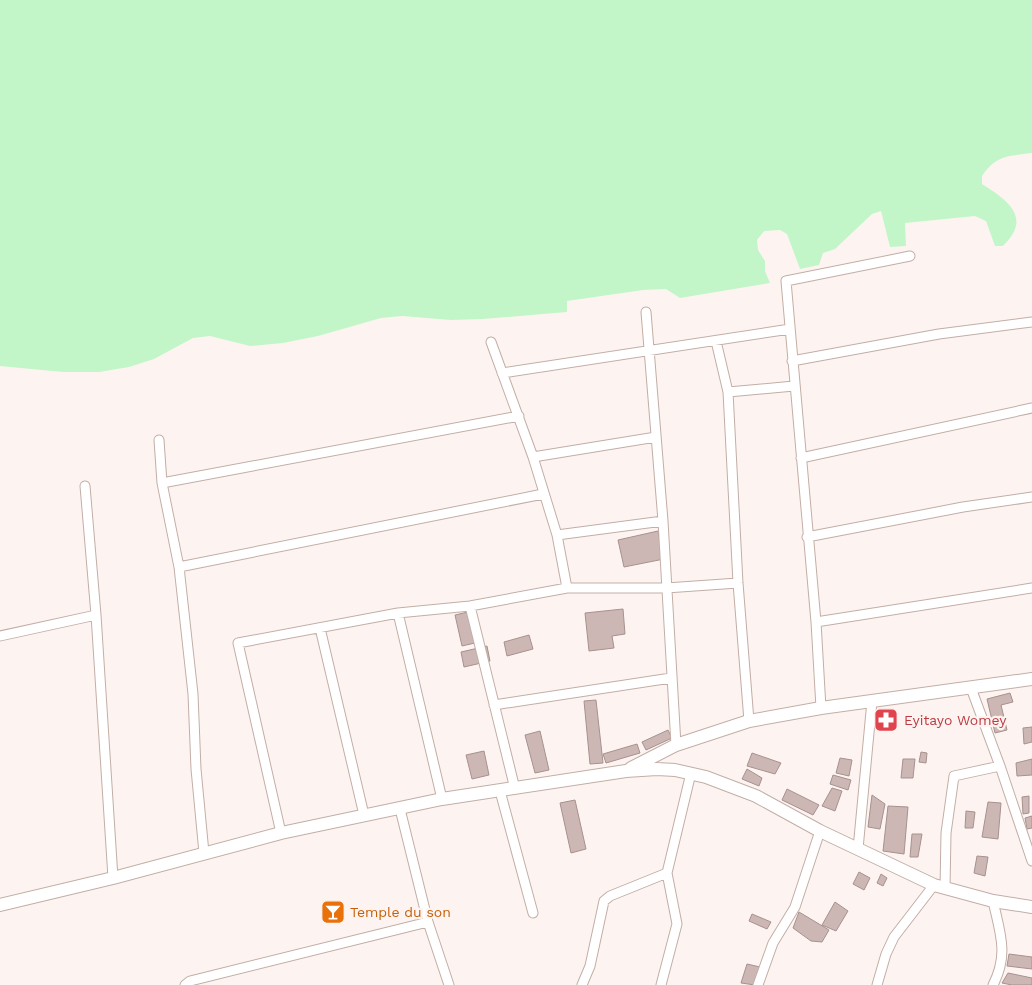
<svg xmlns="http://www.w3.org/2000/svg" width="1032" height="985" viewBox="0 0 1032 985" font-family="'Work Sans',sans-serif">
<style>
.green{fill:#c2f6c8}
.building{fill:#cdb7b4;stroke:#a6918e}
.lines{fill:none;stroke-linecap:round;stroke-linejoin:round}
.street-casing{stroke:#c2aea6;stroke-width:11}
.secondary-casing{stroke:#c2aea6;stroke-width:14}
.street{stroke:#fff;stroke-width:9}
.secondary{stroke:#fff;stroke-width:12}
.labels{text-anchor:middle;stroke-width:4.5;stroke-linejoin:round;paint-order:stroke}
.health-label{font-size:14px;fill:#be3a42;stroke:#fdf4f1;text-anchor:start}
.food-label{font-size:14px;fill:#c56008;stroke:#fdf4f1;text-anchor:start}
</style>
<rect width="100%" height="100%" fill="#fdf4f1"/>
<path class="green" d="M 0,0 L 1032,0 L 1032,153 C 1008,156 996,155 982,176 L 982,184 C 1009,201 1032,218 1003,246 L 995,246 L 986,221 L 975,216 L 905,223 L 906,246 L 890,247 L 881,211 L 872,214 L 835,249 L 823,253 L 819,265 L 800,269 L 787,234 L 780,230 L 764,231 L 757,240 L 758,250 L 765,261 L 765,271 L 770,283 L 680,298 L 666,289 L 643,290 L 567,301 L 567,312 L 483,319 L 451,320 L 402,316 L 381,318 L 318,336 L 283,343 L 250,346 L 210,336 L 193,338 L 154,359 L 129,367 L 99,372 L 63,372 L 0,366 Z"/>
<path class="building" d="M 658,531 L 664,559 L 624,567 L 618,540 Z
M 623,609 L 625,634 L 612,636 L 614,648 L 589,651 L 585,613 Z
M 468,612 L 475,643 L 462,646 L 455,615 Z
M 529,635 L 533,649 L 507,656 L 504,642 Z
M 487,646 L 490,661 L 464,667 L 461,652 Z
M 1010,693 L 1013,702 L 1001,705 L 1007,730 L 995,733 L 987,699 Z
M 596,700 L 603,763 L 590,764 L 584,701 Z
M 1032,727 L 1032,742 L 1024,744 L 1023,728 Z
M 668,730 L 672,738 L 646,750 L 642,742 Z
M 540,731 L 549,770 L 535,773 L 525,735 Z
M 637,744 L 640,753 L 606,763 L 603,754 Z
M 484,751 L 489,775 L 472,779 L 466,755 Z
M 921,752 L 927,753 L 926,763 L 919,762 Z
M 752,753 L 781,763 L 775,774 L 747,766 Z
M 840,758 L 852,760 L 849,776 L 836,773 Z
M 903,759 L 915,759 L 913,778 L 901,778 Z
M 1032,759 L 1032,775 L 1017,776 L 1016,763 Z
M 747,769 L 762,778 L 759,786 L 742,779 Z
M 833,775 L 851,780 L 848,790 L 830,784 Z
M 832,788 L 842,791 L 835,811 L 822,806 Z
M 787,789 L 819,805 L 813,815 L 782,800 Z
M 872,795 L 885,804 L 880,829 L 868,827 Z
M 1029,796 L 1029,813 L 1023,814 L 1022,797 Z
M 575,800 L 586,849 L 571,853 L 560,803 Z
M 988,802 L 1001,803 L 998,839 L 982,837 Z
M 888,806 L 908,807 L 904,854 L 883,851 Z
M 966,811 L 975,812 L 973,828 L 965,828 Z
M 1032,816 L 1032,828 L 1027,829 L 1025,818 Z
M 912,834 L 922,834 L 918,857 L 910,857 Z
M 977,856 L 988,857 L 985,876 L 974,873 Z
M 859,872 L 870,878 L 864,890 L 853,884 Z
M 881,874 L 887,878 L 883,886 L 877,883 Z
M 835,902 L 848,911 L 836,931 L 822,925 Z
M 799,912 L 829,930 L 822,942 L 811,941 L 793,928 Z
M 752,914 L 771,922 L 767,929 L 749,921 Z
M 1009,954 L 1032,957 L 1032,969 L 1007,966 Z
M 747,964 L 760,967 L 755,985 L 741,983 Z
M 1008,973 L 1032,978 L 1032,985 L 1012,985 L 1002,983 Z"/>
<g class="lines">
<g class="street-casing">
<path id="street" d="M 646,312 L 663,521 L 676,745
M 716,341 L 728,392 L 738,583 L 749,721
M 491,342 L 533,457 L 557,535 L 567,588
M 792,361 L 939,334 L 1032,322
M 502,373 L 790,329
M 728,392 L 794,386
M 159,440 L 162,483 L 179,567 L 193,694 L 196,769 L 204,853
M 533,457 L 656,437
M 801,458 L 1032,408
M 162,483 L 519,416
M 85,486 L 96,615 L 113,878
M 557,535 L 663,521
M 807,537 L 963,507 L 1032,497
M 179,567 L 543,494
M 470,606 L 515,789
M 398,613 L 442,799
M 816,622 L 1032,588
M 320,628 L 364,815
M 0,636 L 96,615
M 971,688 L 1000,766 L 1032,861
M 494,705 L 671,678
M 821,708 L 816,622 L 786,281 L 910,256
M 500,791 L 533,913
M 400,809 L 428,922 L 449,985
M 281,833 L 238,643 L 398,613 L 470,606 L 567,588 L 666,588 L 738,583
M 858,849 L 872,701
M 945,889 L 946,833 L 954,776 L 1000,766
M 993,901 C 1000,933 1009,954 993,985
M 185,985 L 190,981 L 428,922
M 582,985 L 590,966 L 604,901 L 610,896 L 667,873
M 661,985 L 677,924 L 667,873 L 691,773
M 758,985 L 773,943 L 795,907 L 820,831
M 877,985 L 886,954 L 894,937 L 934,885"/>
</g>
<g class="secondary-casing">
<path id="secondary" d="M 631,768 L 676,745 L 749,721 L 821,708 L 1032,679
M 0,905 L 113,878 L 281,833 L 442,799 L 626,771 L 657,769 L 675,770 L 706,777 L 756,796 L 820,831 L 934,885 L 993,901 L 1032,907"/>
</g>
<use href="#street" class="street"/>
<use href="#secondary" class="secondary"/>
</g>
<defs>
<g id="pharmacy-square" transform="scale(1.25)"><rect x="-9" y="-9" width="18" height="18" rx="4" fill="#e0444e" stroke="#fdf4f1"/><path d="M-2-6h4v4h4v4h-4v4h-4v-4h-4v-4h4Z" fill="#fff"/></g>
<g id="bar-square" transform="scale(1.25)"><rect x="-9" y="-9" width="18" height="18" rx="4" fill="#e8710a" stroke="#fdf4f1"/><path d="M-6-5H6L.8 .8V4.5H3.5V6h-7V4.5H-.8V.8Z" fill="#fff"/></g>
</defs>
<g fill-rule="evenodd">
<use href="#pharmacy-square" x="886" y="720"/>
<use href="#bar-square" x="333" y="912"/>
</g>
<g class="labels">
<g class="health-label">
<text x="904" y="725">Eyitayo Womey</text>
</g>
<g class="food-label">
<text x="350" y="917">Temple du son</text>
</g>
</g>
</svg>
